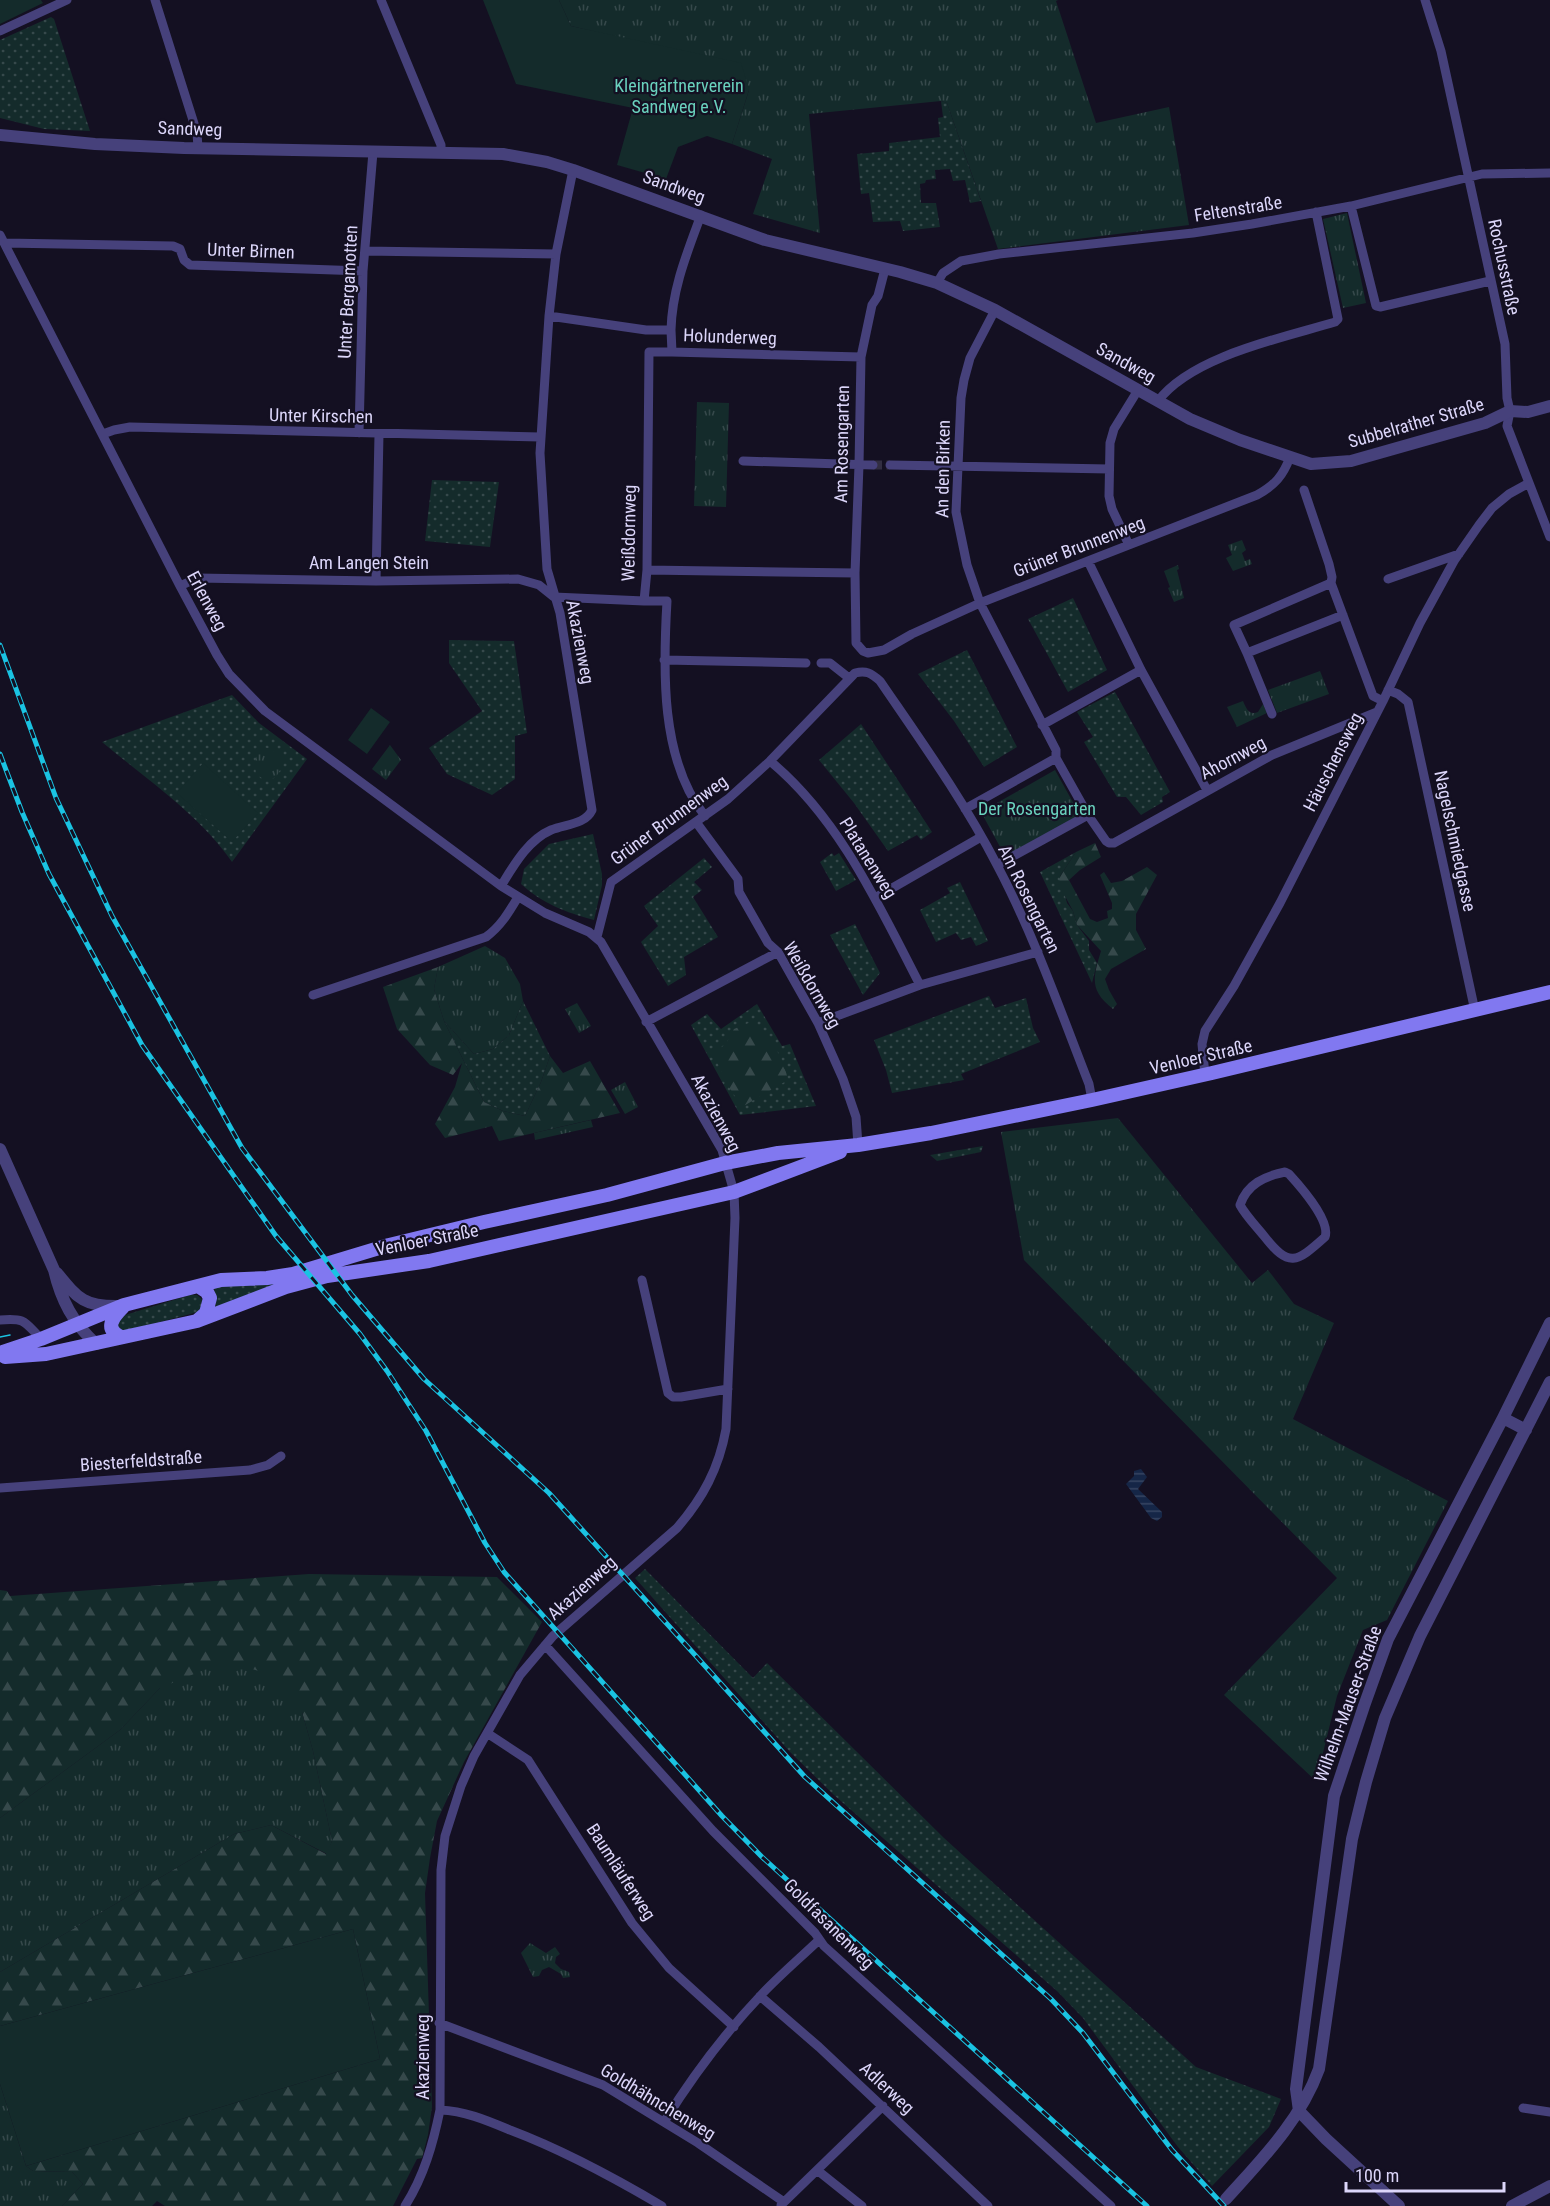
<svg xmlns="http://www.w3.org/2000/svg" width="1550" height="2206" viewBox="0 0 1550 2206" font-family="'Roboto Condensed',sans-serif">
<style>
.grass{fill:url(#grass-dots)}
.forest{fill:url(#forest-firs)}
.park{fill:url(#park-tufts)}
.garden{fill:#142b2b}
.water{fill:url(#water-rules)}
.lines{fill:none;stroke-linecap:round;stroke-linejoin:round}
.minor-tunnel{stroke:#322e42;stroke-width:9;stroke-dasharray:9 4.5;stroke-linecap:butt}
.minor{stroke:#46417b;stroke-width:9}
.tertiary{stroke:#46417b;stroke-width:12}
.secondary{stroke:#8178f0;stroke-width:14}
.tram{stroke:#1ac3e2;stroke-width:1.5}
.rail-casing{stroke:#1ac3e2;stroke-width:5}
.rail{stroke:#141022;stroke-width:3;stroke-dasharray:9;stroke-linecap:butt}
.labels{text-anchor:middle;stroke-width:4.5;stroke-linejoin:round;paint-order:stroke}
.park-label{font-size:18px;fill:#6ad2be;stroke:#141022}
.street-label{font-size:18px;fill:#dcd6fa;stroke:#141022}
</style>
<defs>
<pattern id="grass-dots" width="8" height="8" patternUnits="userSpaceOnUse" patternTransform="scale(1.5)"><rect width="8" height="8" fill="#142b2b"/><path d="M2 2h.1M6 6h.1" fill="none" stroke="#36494b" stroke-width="1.8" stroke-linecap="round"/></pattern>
<pattern id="forest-firs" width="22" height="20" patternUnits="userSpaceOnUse" patternTransform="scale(1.5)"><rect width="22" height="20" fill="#142b2b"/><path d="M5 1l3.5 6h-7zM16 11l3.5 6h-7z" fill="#36494b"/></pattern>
<pattern id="park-tufts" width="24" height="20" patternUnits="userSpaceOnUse" patternTransform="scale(1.5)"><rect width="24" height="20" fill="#142b2b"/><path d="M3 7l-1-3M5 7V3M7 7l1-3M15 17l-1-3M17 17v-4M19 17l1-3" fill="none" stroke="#36494b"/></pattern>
<pattern id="water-rules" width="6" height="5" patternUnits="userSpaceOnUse" patternTransform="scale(1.5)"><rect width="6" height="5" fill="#152647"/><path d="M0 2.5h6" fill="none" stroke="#364562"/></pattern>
</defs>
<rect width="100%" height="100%" fill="#141022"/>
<path class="grass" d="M 51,17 L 54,19 L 90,131 L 44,129 L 0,118 L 0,40 Z
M 941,101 L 947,103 L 981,201 L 970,203 L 965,180 L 953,181 L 950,169 L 935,170 L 936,179 L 926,180 L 925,183 L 920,184 L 921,203 L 936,203 L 940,227 L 903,231 L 900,221 L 873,222 L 869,193 L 861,194 L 857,154 L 889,151 L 889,143 L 940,137 L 938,118 L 943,117 Z
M 432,480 L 499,482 L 490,547 L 425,541 Z
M 1073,598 L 1107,670 L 1068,692 L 1028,619 Z
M 449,640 L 514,641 L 527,733 L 515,736 L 515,779 L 492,795 L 447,774 L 429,748 L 482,711 L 449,663 Z
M 967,650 L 1017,747 L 984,767 L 954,721 L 918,674 Z
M 1115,692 L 1170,792 L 1162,797 L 1163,802 L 1141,815 L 1126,797 L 1117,797 L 1084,742 L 1093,737 L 1077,712 Z
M 232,695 L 259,723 L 307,759 L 232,862 C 201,816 145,778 102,742 Z
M 861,724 L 932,832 L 921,840 L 917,835 L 888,851 L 854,803 L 819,760 Z
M 593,834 L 602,874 L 602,885 L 594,920 C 565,912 543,904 521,884 L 524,869 L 549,844 Z
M 1076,852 L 1060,876 L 1067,903 L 1073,911 L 1077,925 L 1089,941 L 1089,950 L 1097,963 L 1092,983 L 1040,872 Z
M 832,853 L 834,856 L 839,853 L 856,880 L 836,891 L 820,862 Z
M 704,858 L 712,867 L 694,882 L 702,890 L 693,897 L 718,937 L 684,957 L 686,975 L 668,986 L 641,942 L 658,926 L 644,906 Z
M 960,882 L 988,941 L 976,946 L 971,937 L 961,940 L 956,933 L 936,942 L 920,910 L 950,893 L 947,888 Z
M 855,924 L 880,973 L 863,995 L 830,935 Z
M 989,996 L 995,1008 L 1026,998 L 1033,1028 L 1040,1042 L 961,1074 L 964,1080 L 892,1093 L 886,1070 L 874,1040 Z
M 523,1001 L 550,1056 L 541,1082 L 525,1116 L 503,1111 L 484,1102 L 444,1021 L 474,1054 L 493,1049 L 509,1035 Z
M 757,1004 L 782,1046 L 790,1044 L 816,1106 L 740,1115 L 691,1025 L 707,1014 L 721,1029 Z
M 983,1146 L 981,1152 L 937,1161 L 930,1155 Z
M 280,1283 L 215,1309 L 216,1302 L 214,1288 L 227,1286 Z
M 190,1295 L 197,1295 L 202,1299 L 201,1309 L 198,1312 L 141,1327 L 128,1333 L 120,1331 L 117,1326 L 121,1317 L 125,1315 Z
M 645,1569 L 753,1678 L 767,1663 L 944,1838 L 1196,2067 L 1281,2099 L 1269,2127 L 1212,2186 L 1178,2147 L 1083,2018 L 1058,1992 L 834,1795 L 790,1752 L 635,1578 Z"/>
<path class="forest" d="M 1095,843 L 1101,857 L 1080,870 L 1069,880 L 1090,919 L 1097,922 L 1108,918 L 1107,911 L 1112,909 L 1112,903 L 1100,875 L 1104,872 L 1111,883 L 1122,881 L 1147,867 L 1157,875 L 1136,914 L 1136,930 L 1146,949 L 1111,969 L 1105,979 L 1109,990 L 1117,1004 L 1113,1009 C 1089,990 1093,978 1101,951 L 1077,925 L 1073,911 L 1059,885 L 1060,876 L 1076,852 Z
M 438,967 L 434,989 L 444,1021 L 484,1102 L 503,1111 L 525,1116 L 541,1082 L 550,1056 L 563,1073 L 590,1061 L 620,1113 L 499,1141 L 492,1126 L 445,1138 L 435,1124 L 455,1087 L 462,1063 L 453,1075 L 430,1065 L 397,1029 L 383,987 Z
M 751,1022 C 771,1040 782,1052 788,1080 L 742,1107 L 727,1084 L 713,1053 L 726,1044 L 734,1029 Z
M 309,1574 L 497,1577 L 542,1622 L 464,1762 L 437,1821 L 430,1858 L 425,1893 L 432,2107 L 428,2135 L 422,2158 L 417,2159 L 393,2206 L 165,2206 L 157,2201 L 152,2206 L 62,2206 L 83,2184 L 72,2172 L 33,2171 L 26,2166 L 380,2059 L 353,1929 L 0,2026 L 0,1972 L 234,1834 L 271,1825 L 326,1854 L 332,1841 L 313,1751 L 302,1712 L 160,1688 L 120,1730 L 0,1818 L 0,1590 L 7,1591 L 10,1596 Z"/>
<path class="park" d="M 559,0 L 1058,0 L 1056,1 L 1096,123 L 1169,107 L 1189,225 L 998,249 L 947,103 L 941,101 L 809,114 L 820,233 L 753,214 L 772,159 L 732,144 L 749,90 L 613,36 L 571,26 Z
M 1347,213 L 1366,303 L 1343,308 L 1323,219 Z
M 697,402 L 729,403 L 726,507 L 694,506 Z
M 1242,540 L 1246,550 L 1242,553 L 1245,561 L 1250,559 L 1252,564 L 1233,571 L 1226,558 L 1232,555 L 1228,545 Z
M 1178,565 L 1179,569 L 1177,570 L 1184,598 L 1174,602 L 1168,588 L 1170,587 L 1164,571 Z
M 1320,671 L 1329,694 L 1277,713 L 1268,690 Z
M 1243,701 C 1246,708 1249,716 1258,712 L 1263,704 L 1267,713 L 1237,727 L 1227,707 Z
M 390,745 L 401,760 L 386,780 L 372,769 Z
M 263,747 C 271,748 282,755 284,763 L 276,777 L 266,781 L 256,774 L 255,764 L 257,750 Z
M 1055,770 L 1080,815 L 1005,856 L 981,812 Z
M 485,946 L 505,958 L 520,984 L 523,1001 L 509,1035 L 493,1049 L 474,1054 L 444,1021 L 434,989 L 438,967 Z
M 577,1003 L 591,1026 L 579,1033 L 565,1009 Z
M 625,1082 L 638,1107 L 625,1114 L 611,1090 Z
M 1118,1118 L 1252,1283 L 1268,1270 L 1294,1304 L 1334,1323 L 1293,1419 L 1448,1501 L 1387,1620 L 1363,1630 L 1337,1696 L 1316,1781 L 1224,1695 L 1337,1578 L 1024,1260 L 1001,1132 Z
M 591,1120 L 593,1127 L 535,1140 L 534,1133 Z
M 238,1664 L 273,1676 L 302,1712 L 313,1751 L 332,1841 L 327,1854 L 271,1825 L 234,1834 L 0,1972 L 0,1818 L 120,1730 L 160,1688 L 211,1667 Z
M 530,1943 L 546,1953 L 555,1947 L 560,1954 L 556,1957 L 555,1963 L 561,1969 L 569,1972 L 570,1977 L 563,1978 L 561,1974 L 549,1967 L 542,1970 L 539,1976 L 533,1977 L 521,1953 Z
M 0,2084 L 26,2166 L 33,2171 L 72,2172 L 83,2184 L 62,2206 L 0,2206 Z"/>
<path class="garden" d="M 0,0 L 41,0 L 43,3 L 0,24 Z
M 483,0 L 559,0 L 571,26 L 741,63 L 749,90 L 732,144 L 707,136 L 678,147 L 666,179 L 617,165 L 633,108 L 516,84 Z
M 371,708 L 390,722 L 367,754 L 348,740 Z
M 203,763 L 258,813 L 232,842 L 177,793 Z
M 353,1929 L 380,2059 L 26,2166 L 0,2084 L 0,2026 Z"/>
<path class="water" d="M 1141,1469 L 1147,1477 L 1138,1489 L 1162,1512 L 1162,1517 L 1157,1521 L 1151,1518 L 1126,1484 L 1134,1476 L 1134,1471 Z"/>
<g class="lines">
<path class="minor-tunnel" d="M 873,465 L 890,465"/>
<path class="minor" d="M 155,0 L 197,133 L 198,148
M 381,0 L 441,145 L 441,153
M 1425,0 L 1441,51 L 1505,344 L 1507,398 L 1510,411 L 1507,426 L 1550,537
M 0,31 L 67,0
M 1351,206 L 1376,306 L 1380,307 L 1490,281
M 0,235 L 180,586 L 217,655 L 229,674 L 265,711 L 501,886 L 545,913 L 589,932 L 601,942 L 722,1150 L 734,1192 L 735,1218 L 726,1429 C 719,1468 703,1498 677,1528 L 553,1636 L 520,1675 L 474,1756 L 461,1786 L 445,1836 L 441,1870 L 440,2110 C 433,2144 424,2176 405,2206
M 5,243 L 173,246 L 180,249 L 184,260 L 190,265 L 363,271
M 365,251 L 556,254
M 885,269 L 878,296 L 872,305 L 861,357 L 859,465 L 855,573 L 856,643 L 863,651 L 868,653 L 884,650 L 912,634 L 980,603 L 1257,495 C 1275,485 1283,476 1290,457
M 937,283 L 943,273 L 961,261 L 999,254 L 1193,233 L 1252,224 L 1351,206 L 1482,174 L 1550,173
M 995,310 L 970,358 L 964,380 L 961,398 L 956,512 L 967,565 L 980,603 L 1056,750 L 1056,758 L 1088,815 L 1106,841 L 1109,843 L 1114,843 L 1272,755 L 1377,712
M 549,316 L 646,330 L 671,330 L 672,352 L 861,357
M 671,330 C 672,289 687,253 701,215
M 672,352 L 649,352 L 647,570 L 644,601 L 667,601 C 663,669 660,760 705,816
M 1158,401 C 1192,356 1282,338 1335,322 L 1338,319 L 1316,212
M 359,433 L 363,271 L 373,152
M 103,434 L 114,430 L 130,427 L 540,437
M 743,461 L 873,465
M 890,465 L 1109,469
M 1304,490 L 1329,564 L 1332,577 L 1331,583 L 1373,696 L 1383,701
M 1129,545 L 1112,509 L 1109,496 L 1110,443 L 1114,429 L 1138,390
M 1088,561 L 1141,670 L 1207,790
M 647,570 L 855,573
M 1388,579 L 1459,554
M 376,581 L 379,434
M 1331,583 L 1234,625 L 1247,653 L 1343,615
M 180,586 L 197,578 L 376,581 L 518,579 L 539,585 L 554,597 L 644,601
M 1247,653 L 1272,714
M 664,660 L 806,663
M 821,663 L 830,663 L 849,678
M 1388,690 L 1398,694 L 1408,702 L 1475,1011
M 1042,725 L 1141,670
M 770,761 C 840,819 879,906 920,985
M 965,809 L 1056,758
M 696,822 L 738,879 L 739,892 L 768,943 L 778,952 L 818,1023 L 843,1079 L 856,1117 L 858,1145
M 997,865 L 1088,815
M 501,886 C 514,865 528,840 551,830 C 565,824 585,825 592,810 L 560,613 L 547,569 L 540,453 L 549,316 L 556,254 L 573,170
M 875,898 L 981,837
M 597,937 L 611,882 L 728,799 L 770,761 L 855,673 C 866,670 871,673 880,681 C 921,741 964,801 997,865 C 1034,935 1060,1010 1089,1084 L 1092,1100
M 313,995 L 486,937 C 501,926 509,912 518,897
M 646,1022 L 778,952
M 818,1023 L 920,985 L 1038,952
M 1205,1075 L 1202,1044 L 1205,1031 L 1234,986 L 1280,903 L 1383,701 L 1420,623 L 1454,561 L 1479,525 L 1492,508 L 1509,494 L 1529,483
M 1285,1172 L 1289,1174 C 1300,1186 1331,1221 1325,1237 C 1296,1263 1289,1268 1264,1236 C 1256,1226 1246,1216 1240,1205 C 1247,1184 1265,1176 1285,1172 Z
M 642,1280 L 668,1393 L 673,1397 L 681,1397 L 728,1389
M 0,1320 C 26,1318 24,1321 41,1339
M 0,1488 L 250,1470 L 268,1465 L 281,1456
M 545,1645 L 713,1831 L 815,1933 L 824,1946 L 1111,2206
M 487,1733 L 528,1760 L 632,1923 L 669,1968 L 734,2027
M 760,1996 L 819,2047 L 988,2206
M 439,2023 L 603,2085 L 698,2143 L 784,2202
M 1523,2108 L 1550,2112
M 440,2110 C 465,2111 486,2120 510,2130 C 563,2150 613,2177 662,2206
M 664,2122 C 692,2077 725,2033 762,1994 C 780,1975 800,1958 819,1940
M 817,2170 L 862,2206
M 781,2205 L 883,2106"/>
<path class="tertiary" d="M 0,135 L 95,144 L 184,148 L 503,154 L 547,162 L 573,170 L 765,240 L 900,272 L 937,283 L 995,310 L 1190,419 L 1240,440 L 1311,464 L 1351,461 L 1485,423 L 1510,411 L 1528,412 L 1550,406
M 0,1149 L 54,1270 C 61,1300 73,1323 96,1344
M 57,1273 C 78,1299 85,1307 120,1306
M 1503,1418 L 1526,1430
M 1299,2111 L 1296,2089 L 1334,1796 L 1364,1706 L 1388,1639 L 1503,1418 L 1550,1323
M 1299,2111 L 1326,2139 L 1399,2206
M 1226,2199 C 1262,2159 1300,2121 1319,2069 L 1352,1839 L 1366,1782 L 1385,1718 L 1420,1636 L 1550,1382
M 1512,2206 L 1550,2186"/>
<path class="secondary" d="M 198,1286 L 207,1292 L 210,1298 L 206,1313 L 198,1320
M 121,1337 C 104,1329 112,1318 123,1307
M 0,1353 L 41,1339 L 124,1305 L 221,1280 L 267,1278 L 293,1274 L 389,1245 L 484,1222 L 607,1195 L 725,1163 L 778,1153 L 858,1145 L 931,1133 L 1092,1100 L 1212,1073 L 1550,992
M 5,1357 L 46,1354 L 197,1321 L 286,1287 L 327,1276 L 429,1261 L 734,1192 L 840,1152"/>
<path class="tram" d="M 0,1337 L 10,1335"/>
<g class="rail-casing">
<path id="rail" d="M 0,645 L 56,798 L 112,916 L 242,1148 L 352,1295 L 424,1379 L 549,1493 L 805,1777 L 1051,1999 L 1083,2033 L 1172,2150 L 1224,2206
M 0,754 L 22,812 L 49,874 L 142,1045 L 276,1236 L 360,1334 L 387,1371 L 426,1431 L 485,1543 L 504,1572 L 722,1816 L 762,1857 L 1147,2206"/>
</g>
<use href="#rail" class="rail"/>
</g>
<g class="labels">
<g class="park-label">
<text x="679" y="92">Kleingärtnerverein<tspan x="679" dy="21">Sandweg e.V.</tspan></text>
<text x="1037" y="815">Der Rosengarten</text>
</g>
<g class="street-label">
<text transform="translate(190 129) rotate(2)" y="6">Sandweg</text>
<text transform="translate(674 187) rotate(20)" y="6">Sandweg</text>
<text transform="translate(1238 209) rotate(-9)" y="6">Feltenstraße</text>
<text transform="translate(251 251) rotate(2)" y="6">Unter Birnen</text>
<text transform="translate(1504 267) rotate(78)" y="6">Rochusstraße</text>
<text transform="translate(348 292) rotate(-87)" y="6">Unter Bergamotten</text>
<text transform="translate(730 337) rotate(2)" y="6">Holunderweg</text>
<text transform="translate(1126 363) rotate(29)" y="6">Sandweg</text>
<text transform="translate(321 416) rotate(1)" y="6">Unter Kirschen</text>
<text transform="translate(1416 423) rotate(-16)" y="6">Subbelrather Straße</text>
<text transform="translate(842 444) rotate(-89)" y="6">Am Rosengarten</text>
<text transform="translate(943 469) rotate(-89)" y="6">An den Birken</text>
<text transform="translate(629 533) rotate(-89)" y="6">Weißdornweg</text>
<text transform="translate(1079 547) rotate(-21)" y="6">Grüner Brunnenweg</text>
<text x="369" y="569">Am Langen Stein</text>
<text transform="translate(207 601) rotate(62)" y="6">Erlenweg</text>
<text transform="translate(580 642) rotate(79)" y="6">Akazienweg</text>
<text transform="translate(1233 758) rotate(-28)" y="6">Ahornweg</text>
<text transform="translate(1333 762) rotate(-63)" y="6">Häuschensweg</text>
<text transform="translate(669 820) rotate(-36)" y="6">Grüner Brunnenweg</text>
<text transform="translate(1455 841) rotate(78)" y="6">Nagelschmiedgasse</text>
<text transform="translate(868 858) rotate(58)" y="6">Platanenweg</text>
<text transform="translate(1029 899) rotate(64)" y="6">Am Rosengarten</text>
<text transform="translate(812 985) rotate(60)" y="6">Weißdornweg</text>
<text transform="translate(1201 1057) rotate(-13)" y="6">Venloer Straße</text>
<text transform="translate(716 1113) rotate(62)" y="6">Akazienweg</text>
<text transform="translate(427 1240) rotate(-11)" y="6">Venloer Straße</text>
<text transform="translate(141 1461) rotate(-4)" y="6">Biesterfeldstraße</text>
<text transform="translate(582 1588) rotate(-42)" y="6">Akazienweg</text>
<text transform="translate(1348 1704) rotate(-70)" y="6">Wilhelm-Mauser-Straße</text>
<text transform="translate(621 1872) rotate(57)" y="6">Baumläuferweg</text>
<text transform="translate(829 1924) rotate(45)" y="6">Goldfasanenweg</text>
<text transform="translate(423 2057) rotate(-90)" y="6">Akazienweg</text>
<text transform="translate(887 2088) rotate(43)" y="6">Adlerweg</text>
<text transform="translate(658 2102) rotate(31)" y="6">Goldhähnchenweg</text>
</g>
</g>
<path d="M1346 2182v9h158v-9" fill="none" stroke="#dcd6fa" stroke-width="3"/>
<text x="1355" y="2182" font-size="18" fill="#dcd6fa" stroke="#141022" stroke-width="4.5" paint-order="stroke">100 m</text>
</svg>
